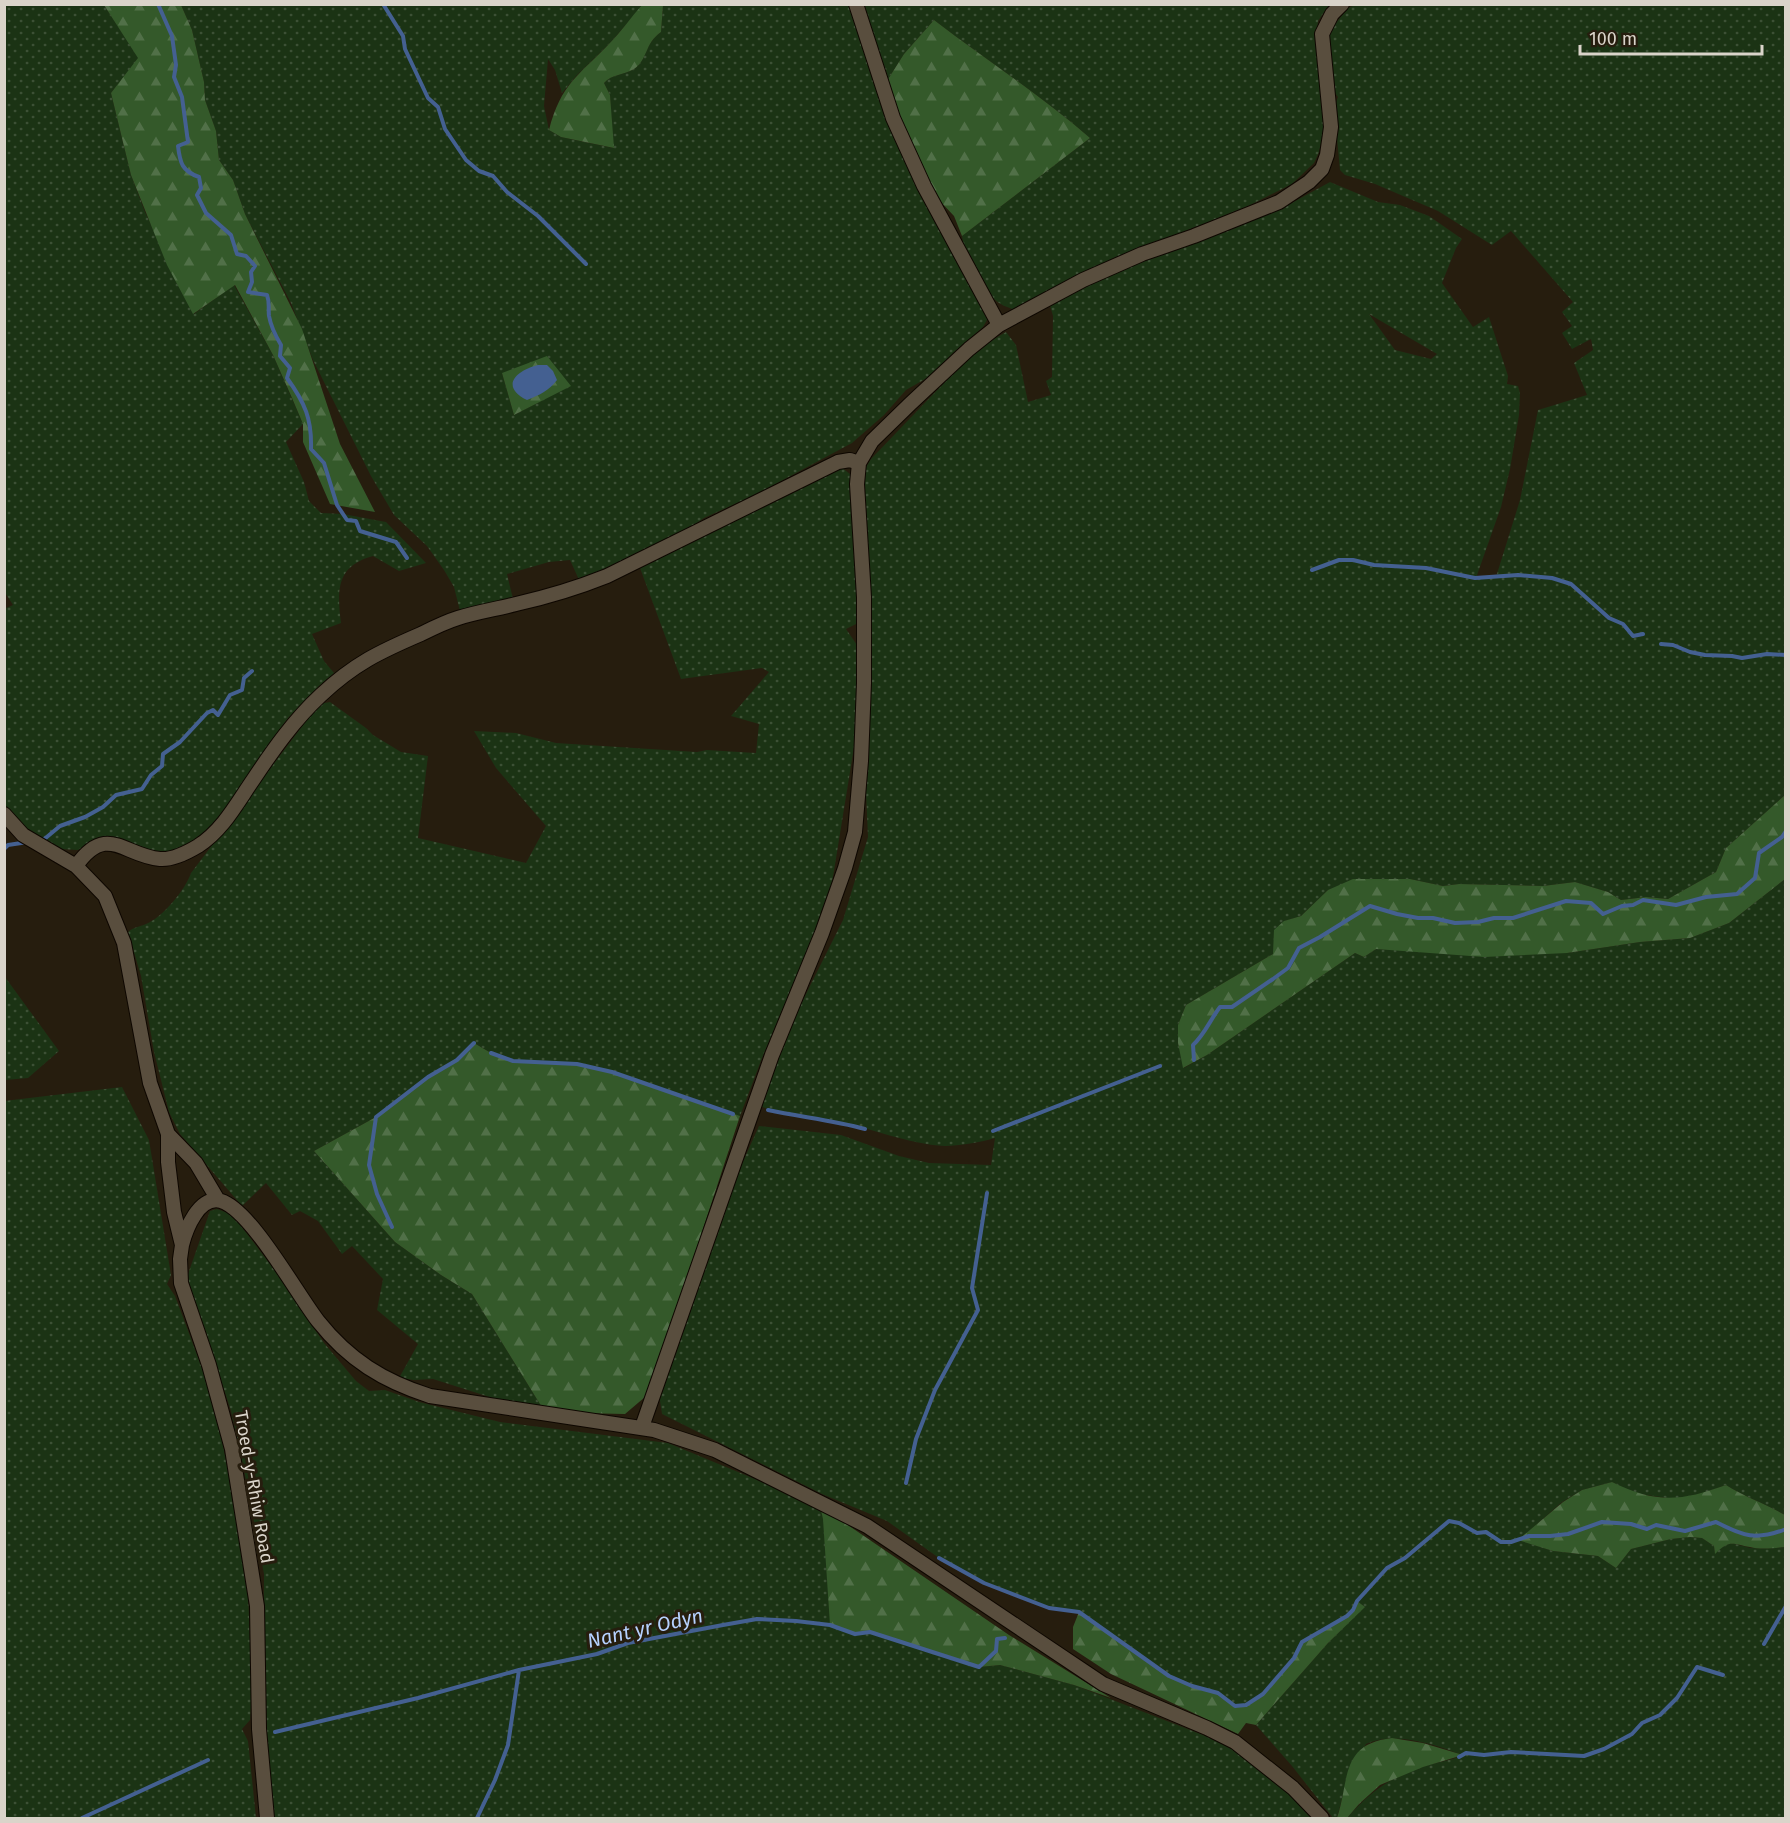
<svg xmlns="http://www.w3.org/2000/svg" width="1790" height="1823" viewBox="0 0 1790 1823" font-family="'Fira Sans',sans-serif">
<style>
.grass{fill:url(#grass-dots);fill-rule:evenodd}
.forest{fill:url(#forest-firs)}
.water{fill:#446091}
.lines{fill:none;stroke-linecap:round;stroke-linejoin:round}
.stream{stroke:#446091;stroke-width:4}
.minor-casing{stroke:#0e0700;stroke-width:16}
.minor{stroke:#594e3e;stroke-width:14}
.labels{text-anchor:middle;stroke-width:6;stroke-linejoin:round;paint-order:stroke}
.street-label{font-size:18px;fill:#dad4ca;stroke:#261d0e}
.water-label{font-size:20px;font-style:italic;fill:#b6d1fe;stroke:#261d0e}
</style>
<defs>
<pattern id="grass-dots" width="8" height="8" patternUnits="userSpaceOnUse" patternTransform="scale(1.5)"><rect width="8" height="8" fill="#1b3314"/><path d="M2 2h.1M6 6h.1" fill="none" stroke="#3c5035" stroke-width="1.8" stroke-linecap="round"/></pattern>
<pattern id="forest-firs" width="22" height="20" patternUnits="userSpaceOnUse" patternTransform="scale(1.5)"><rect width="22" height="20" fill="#34592a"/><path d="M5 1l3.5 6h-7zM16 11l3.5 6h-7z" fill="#517048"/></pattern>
</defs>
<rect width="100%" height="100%" fill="#261d0e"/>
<path class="grass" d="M 4,5 L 104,5 L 139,58 L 111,93 L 131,175 L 145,212 L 194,314 L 234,285 L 273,355 L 303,424 L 286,442 L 304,482 L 309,501 L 321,513 L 343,514 L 386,522 L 426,563 L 399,571 L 373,556 C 336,566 337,590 341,623 L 312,634 L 324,661 L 334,673 L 319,686 L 288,718 L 270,742 L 224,814 L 195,842 L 180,849 L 158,855 L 100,840 L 78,850 L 60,849 L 28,833 L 16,823 L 5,806 L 4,609 L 13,605 L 4,591 Z
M 181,5 L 643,5 L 610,43 L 577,75 L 562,93 L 555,70 L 548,59 L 544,106 L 549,130 L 561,137 L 613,148 L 610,95 L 604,83 C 612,74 624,75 634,69 C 647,61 644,44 661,32 L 663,5 L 849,5 C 876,57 876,121 912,170 L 988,318 L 983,327 L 953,353 L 934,374 L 906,390 L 884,415 L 852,443 L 757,494 L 704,518 L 678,536 L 580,582 L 570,560 L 549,562 L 507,574 L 513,599 L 460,611 L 454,587 L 444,570 L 427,546 L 394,515 L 371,476 L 313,360 L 291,303 L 245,214 L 233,180 L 219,160 L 216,131 L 205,100 L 204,82 L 192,30 ZM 502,373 L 537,403 L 514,415 Z
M 862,5 L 1329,5 L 1318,21 L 1316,38 L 1326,121 L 1319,152 L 1314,163 L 1292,184 L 1248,206 L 1118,258 L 1015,310 C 1007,307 1000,305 994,299 C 981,286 964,254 962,236 L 1090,138 C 1041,95 986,60 934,20 L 904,54 L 885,84 Z
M 1355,5 L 1785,5 L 1785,795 L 1726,848 L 1716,872 L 1668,899 L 1646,897 L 1621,900 L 1608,892 L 1575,882 L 1543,886 L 1459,884 L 1443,886 L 1410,879 L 1328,890 L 1301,916 L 1285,921 L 1273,954 L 1186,1005 L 1178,1025 L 1178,1043 L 1184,1068 L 1207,1055 L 1355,953 L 1364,957 L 1376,949 L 1567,953 L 1640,942 L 1690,938 L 1729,923 L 1785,879 L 1785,1515 C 1766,1504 1745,1497 1726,1485 L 1696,1496 L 1674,1499 L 1633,1493 L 1612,1482 L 1582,1490 L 1562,1502 L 1519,1540 L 1553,1551 L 1598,1556 L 1616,1568 L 1631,1549 L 1671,1539 L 1690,1537 L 1702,1538 L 1714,1546 L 1715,1553 C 1731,1539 1732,1544 1751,1548 C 1761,1549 1774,1548 1785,1547 L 1785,1818 L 1347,1818 C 1371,1791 1390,1777 1425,1766 C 1437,1762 1451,1761 1462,1755 C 1433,1744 1395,1731 1366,1744 L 1344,1791 L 1337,1818 L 1333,1818 L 1292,1766 L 1256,1725 L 1328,1643 L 1364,1607 L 1357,1601 L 1353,1610 L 1347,1616 L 1302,1642 L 1294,1658 L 1263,1694 L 1246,1705 L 1235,1706 L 1218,1693 L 1192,1686 L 1169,1676 L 1079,1612 L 1049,1608 L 984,1583 L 939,1558 L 887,1521 L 822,1494 L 662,1414 L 659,1394 L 737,1175 L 759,1126 L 841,1135 L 899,1156 L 929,1163 L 991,1165 L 995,1138 C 982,1142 959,1146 945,1146 C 907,1144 872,1128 835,1121 C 809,1117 783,1117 758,1105 L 799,1008 L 843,920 L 868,837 L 866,792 L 872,643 L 863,491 L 866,467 L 871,459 L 967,359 L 982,346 L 1006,332 L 1016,345 L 1028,402 L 1051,395 L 1046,381 L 1052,377 L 1053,316 L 1049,302 L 1146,257 L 1265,215 L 1288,205 L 1330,182 L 1378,202 L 1400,205 L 1429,216 L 1462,239 L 1456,248 L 1442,283 L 1473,327 L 1489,317 L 1508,376 L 1507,384 L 1518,386 L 1520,393 L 1519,415 L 1510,469 L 1501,507 L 1476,578 L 1496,577 L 1520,500 L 1538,410 L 1587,395 L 1574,363 L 1593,350 L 1591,339 L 1572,349 L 1562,333 L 1572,326 L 1562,312 L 1573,302 L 1511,231 L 1492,245 L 1438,211 L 1375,184 L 1345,175 L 1340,170 L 1336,128 L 1337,113 L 1335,105 L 1338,97 L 1332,89 L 1326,39 L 1331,29 L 1348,8 ZM 1369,314 L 1437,354 L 1431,359 L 1395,350 Z
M 841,467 L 850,474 L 858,595 L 858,623 L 846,629 L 857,645 L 855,741 L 832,883 L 814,935 L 762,1058 L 740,1116 L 513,1061 L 491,1053 L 474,1043 L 457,1060 L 428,1077 L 376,1117 L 314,1151 L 395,1242 L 441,1275 L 472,1294 L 543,1409 L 499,1400 L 433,1379 L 414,1380 L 399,1378 L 418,1344 L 377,1310 L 383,1279 L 352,1246 L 342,1254 L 318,1221 L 300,1211 L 292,1215 L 266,1183 L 242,1206 L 180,1134 L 169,1112 L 154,1052 L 141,976 L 128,932 C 134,927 139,927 146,924 C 163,917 185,890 191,873 L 319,704 L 330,702 L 366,728 L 373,735 L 401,752 L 428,756 L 418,838 L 526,863 L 546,826 L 496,768 L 474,731 L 516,733 L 556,743 L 697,752 L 707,750 L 756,753 L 759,724 L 731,716 L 769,672 L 762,668 L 681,679 L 640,568 Z
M 5,977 L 59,1051 L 28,1078 L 5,1080 Z
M 122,1087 L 149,1140 L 171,1275 L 167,1284 L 175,1296 L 214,1400 L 247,1567 L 252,1692 L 250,1720 L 242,1729 L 248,1741 L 256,1818 L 5,1818 L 4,1101 Z
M 217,1209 L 228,1213 L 238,1222 L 277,1273 L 324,1343 L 356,1381 L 369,1391 L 385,1390 L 419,1402 L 500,1422 L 668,1443 L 820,1506 L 855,1634 L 871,1632 L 979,1667 L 1000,1665 L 1074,1685 L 1216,1740 L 1239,1753 L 1286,1790 L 1314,1818 L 274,1818 L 270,1801 L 263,1698 L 264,1574 L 244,1470 L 231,1411 L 187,1277 L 210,1211 Z"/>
<path class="forest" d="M 643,4 L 663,5 L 661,32 C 644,44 648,60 634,69 C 624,75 612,74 604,83 L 610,95 L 614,148 L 561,137 L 549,130 C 561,84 578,76 609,44 C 621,32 631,17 643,4 Z
M 104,5 L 181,5 L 192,30 L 204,82 L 205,100 L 216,131 L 219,160 L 233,180 L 245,214 L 302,329 L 340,444 L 375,512 L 330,504 L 303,442 L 303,424 L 292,398 L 273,355 L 235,285 L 193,314 L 167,265 L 131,175 L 111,93 L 138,58 Z
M 934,20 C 986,60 1041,95 1090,138 L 962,236 L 954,216 L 938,199 L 926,176 L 885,84 L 904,54 Z
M 547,356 L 571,386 L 514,415 L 502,373 Z
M 1785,795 L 1785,879 L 1729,923 L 1690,938 L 1640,942 L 1567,953 L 1484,957 L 1376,949 L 1364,957 L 1355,953 L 1207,1055 L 1183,1068 L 1178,1043 L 1178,1025 L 1186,1005 L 1273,954 L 1274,930 L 1284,921 L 1301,916 L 1328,890 L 1353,879 L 1410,879 L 1443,886 L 1459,884 L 1543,886 L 1575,882 L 1608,892 L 1621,900 L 1646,897 L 1668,899 L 1716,872 L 1726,848 Z
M 474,1043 L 491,1053 L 513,1061 L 577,1064 L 612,1072 L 740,1116 L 659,1363 L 645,1397 L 625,1414 L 580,1413 L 543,1409 L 472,1294 L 441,1275 L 395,1242 L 314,1151 L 376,1117 L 428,1077 L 457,1060 Z
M 1612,1482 C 1656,1504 1682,1501 1726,1485 C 1745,1497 1766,1504 1785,1515 L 1785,1547 C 1774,1548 1761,1550 1750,1547 C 1732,1544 1730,1539 1715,1554 L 1714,1546 L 1702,1538 L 1690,1537 L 1671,1539 L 1631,1549 L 1616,1568 L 1598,1556 L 1553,1551 L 1518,1540 L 1563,1502 L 1582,1490 Z
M 820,1506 L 1009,1635 L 1111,1698 L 1074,1685 L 1000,1665 L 979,1667 L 871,1632 L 855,1634 L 830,1625 L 823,1519 Z
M 1357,1601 L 1365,1607 L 1328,1643 L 1256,1725 L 1246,1723 L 1238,1734 L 1111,1674 L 1073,1649 L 1073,1627 L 1079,1612 L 1169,1676 L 1192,1686 L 1218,1693 L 1235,1706 L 1246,1705 L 1263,1694 L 1294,1658 L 1302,1642 L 1347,1616 L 1353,1610 Z
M 1392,1738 L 1423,1743 L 1463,1755 L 1423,1767 L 1380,1785 L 1359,1804 L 1347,1818 L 1337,1818 C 1350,1779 1340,1744 1392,1738 Z"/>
<path class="water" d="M 538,365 L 547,365 L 553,371 L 557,380 C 549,391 539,395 527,400 C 499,386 517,370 538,365 Z"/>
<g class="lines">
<path class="stream" d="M 158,4 L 172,36 L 176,65 L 174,77 L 182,97 L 188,142 L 178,146 C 180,163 182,171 199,177 L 201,188 L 197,195 L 206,213 L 231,235 L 237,254 L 246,256 L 255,266 L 251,272 L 252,282 L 248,292 L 267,295 C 270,303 268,308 269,316 C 271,327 275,335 281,345 L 280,356 L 290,368 L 287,378 C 305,403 312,419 311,449 L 324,463 L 337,505 L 347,520 L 356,521 L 360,531 L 396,542 L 407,558
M 383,4 L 403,36 L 405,49 L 428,98 L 438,107 L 445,129 L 466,160 L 479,171 L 493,176 L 507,192 L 538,216 L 586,264
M 1312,570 L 1339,560 L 1353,560 L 1374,565 L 1426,568 L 1475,578 L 1518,575 L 1552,578 L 1571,584 L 1609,618 L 1623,624 L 1633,636 L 1643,634
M 1661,644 L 1673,645 L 1690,652 L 1705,655 L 1732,656 L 1742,658 L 1767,654 L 1786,655
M 42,841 L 60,826 L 85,817 L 103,807 L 116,795 L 142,789 L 151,775 L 162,766 L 163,754 L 180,742 L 207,713 L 213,710 L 218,715 L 230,695 L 242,690 L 244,678 L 252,671
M 4,849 L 8,845 L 28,842
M 491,1053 L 513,1061 L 577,1064 L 612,1072 L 733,1114
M 1194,1060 L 1193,1045 C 1205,1034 1210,1020 1220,1007 L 1232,1007 L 1273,979 L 1288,968 L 1299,948 L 1320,937 L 1370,906 L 1397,914 L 1418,918 L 1433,918 L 1455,923 L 1478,922 L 1494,918 L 1513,918 L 1566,901 L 1591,903 L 1603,914 L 1622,906 L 1633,905 L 1643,900 L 1676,905 L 1706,897 L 1737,894 L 1755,878 L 1759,853 L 1782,837 L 1786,831
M 768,1110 C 800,1117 833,1120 865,1129
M 993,1131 L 1160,1066
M 392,1227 L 377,1194 L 369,1165 L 376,1117 L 428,1077 L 457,1060 L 474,1043
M 906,1483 L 916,1439 L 935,1390 L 978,1310 L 972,1288 L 987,1193
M 939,1558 L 984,1583 L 1049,1608 L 1079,1612 L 1169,1676 L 1192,1686 L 1218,1693 L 1235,1706 L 1246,1705 L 1263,1694 L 1294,1658 L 1302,1642 L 1347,1616 L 1353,1610 L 1357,1601 L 1387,1568 L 1405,1558 L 1449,1521 L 1459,1523 L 1477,1533 L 1486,1532 L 1501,1542 L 1511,1542 L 1529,1536 L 1550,1536 L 1568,1534 L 1602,1522 L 1631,1524 L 1647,1529 L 1656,1525 L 1685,1531 L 1716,1522 C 1743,1536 1756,1541 1786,1529
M 1764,1644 L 1786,1606
M 275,1732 L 418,1698 L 519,1670 L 597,1654 L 628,1643 L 723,1625 L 757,1619 L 796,1621 L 830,1625 L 855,1634 L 870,1632 L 979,1667 L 996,1651 L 997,1639 L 1005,1638
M 1459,1757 L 1466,1753 L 1484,1755 L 1511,1752 L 1584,1756 L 1604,1749 L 1632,1734 L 1642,1723 L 1660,1715 L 1677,1698 L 1697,1667 L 1723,1675
M 82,1818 L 208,1760
M 477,1818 L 495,1780 L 508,1745 L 519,1670"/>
<g class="minor-casing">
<path id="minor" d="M 856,4 L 893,118 L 924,186 L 999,325
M 4,814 L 23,835 L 76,866 L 105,896 L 124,943 L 150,1083 L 168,1134 L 196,1163 L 218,1200
M 76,866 C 107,822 124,856 160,859 C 172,860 188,852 198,846 C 223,830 237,803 253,780 C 273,750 294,720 321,695 C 354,664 379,652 421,634 C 433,628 445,622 458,618 C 477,612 497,609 516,604 C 547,597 577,588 607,576 L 838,462 L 850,460 L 859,463
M 168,1134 L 168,1162 L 174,1212 L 182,1245 L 180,1259 L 181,1283 L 209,1365 L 232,1449 L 257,1606 L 259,1729 L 267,1818
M 182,1245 C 186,1229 199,1195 221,1201 C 251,1210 297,1294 318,1321 C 349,1360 383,1381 430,1396 L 654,1430 L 715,1450 L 867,1526 L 1103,1684 L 1207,1728 L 1235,1742 L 1293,1788 L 1322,1818
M 642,1427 L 772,1055 L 822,933 L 845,868 L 855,832 L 861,761 L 864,683 L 864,597 L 857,484 L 859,463 L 872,441 L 910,404 L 969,349 L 999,325 L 1083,280 L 1142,254 L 1194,236 L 1279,202 L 1309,182 L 1322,169 L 1327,155 L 1331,127 L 1322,34 L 1332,14 L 1342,4"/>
</g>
<use href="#minor" class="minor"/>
</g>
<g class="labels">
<g class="street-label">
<text transform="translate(254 1487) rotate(80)" y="6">Troed-y-Rhiw Road</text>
</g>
<g class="water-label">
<text transform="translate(645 1628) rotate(-13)" y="7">Nant yr Odyn</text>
</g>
</g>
<rect width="1790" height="1823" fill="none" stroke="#dad4ca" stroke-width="12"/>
<path d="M1580 45v9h182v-9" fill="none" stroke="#dad4ca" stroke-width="3"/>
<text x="1589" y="45" font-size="18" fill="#dad4ca" stroke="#261d0e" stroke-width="4.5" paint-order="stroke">100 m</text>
</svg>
